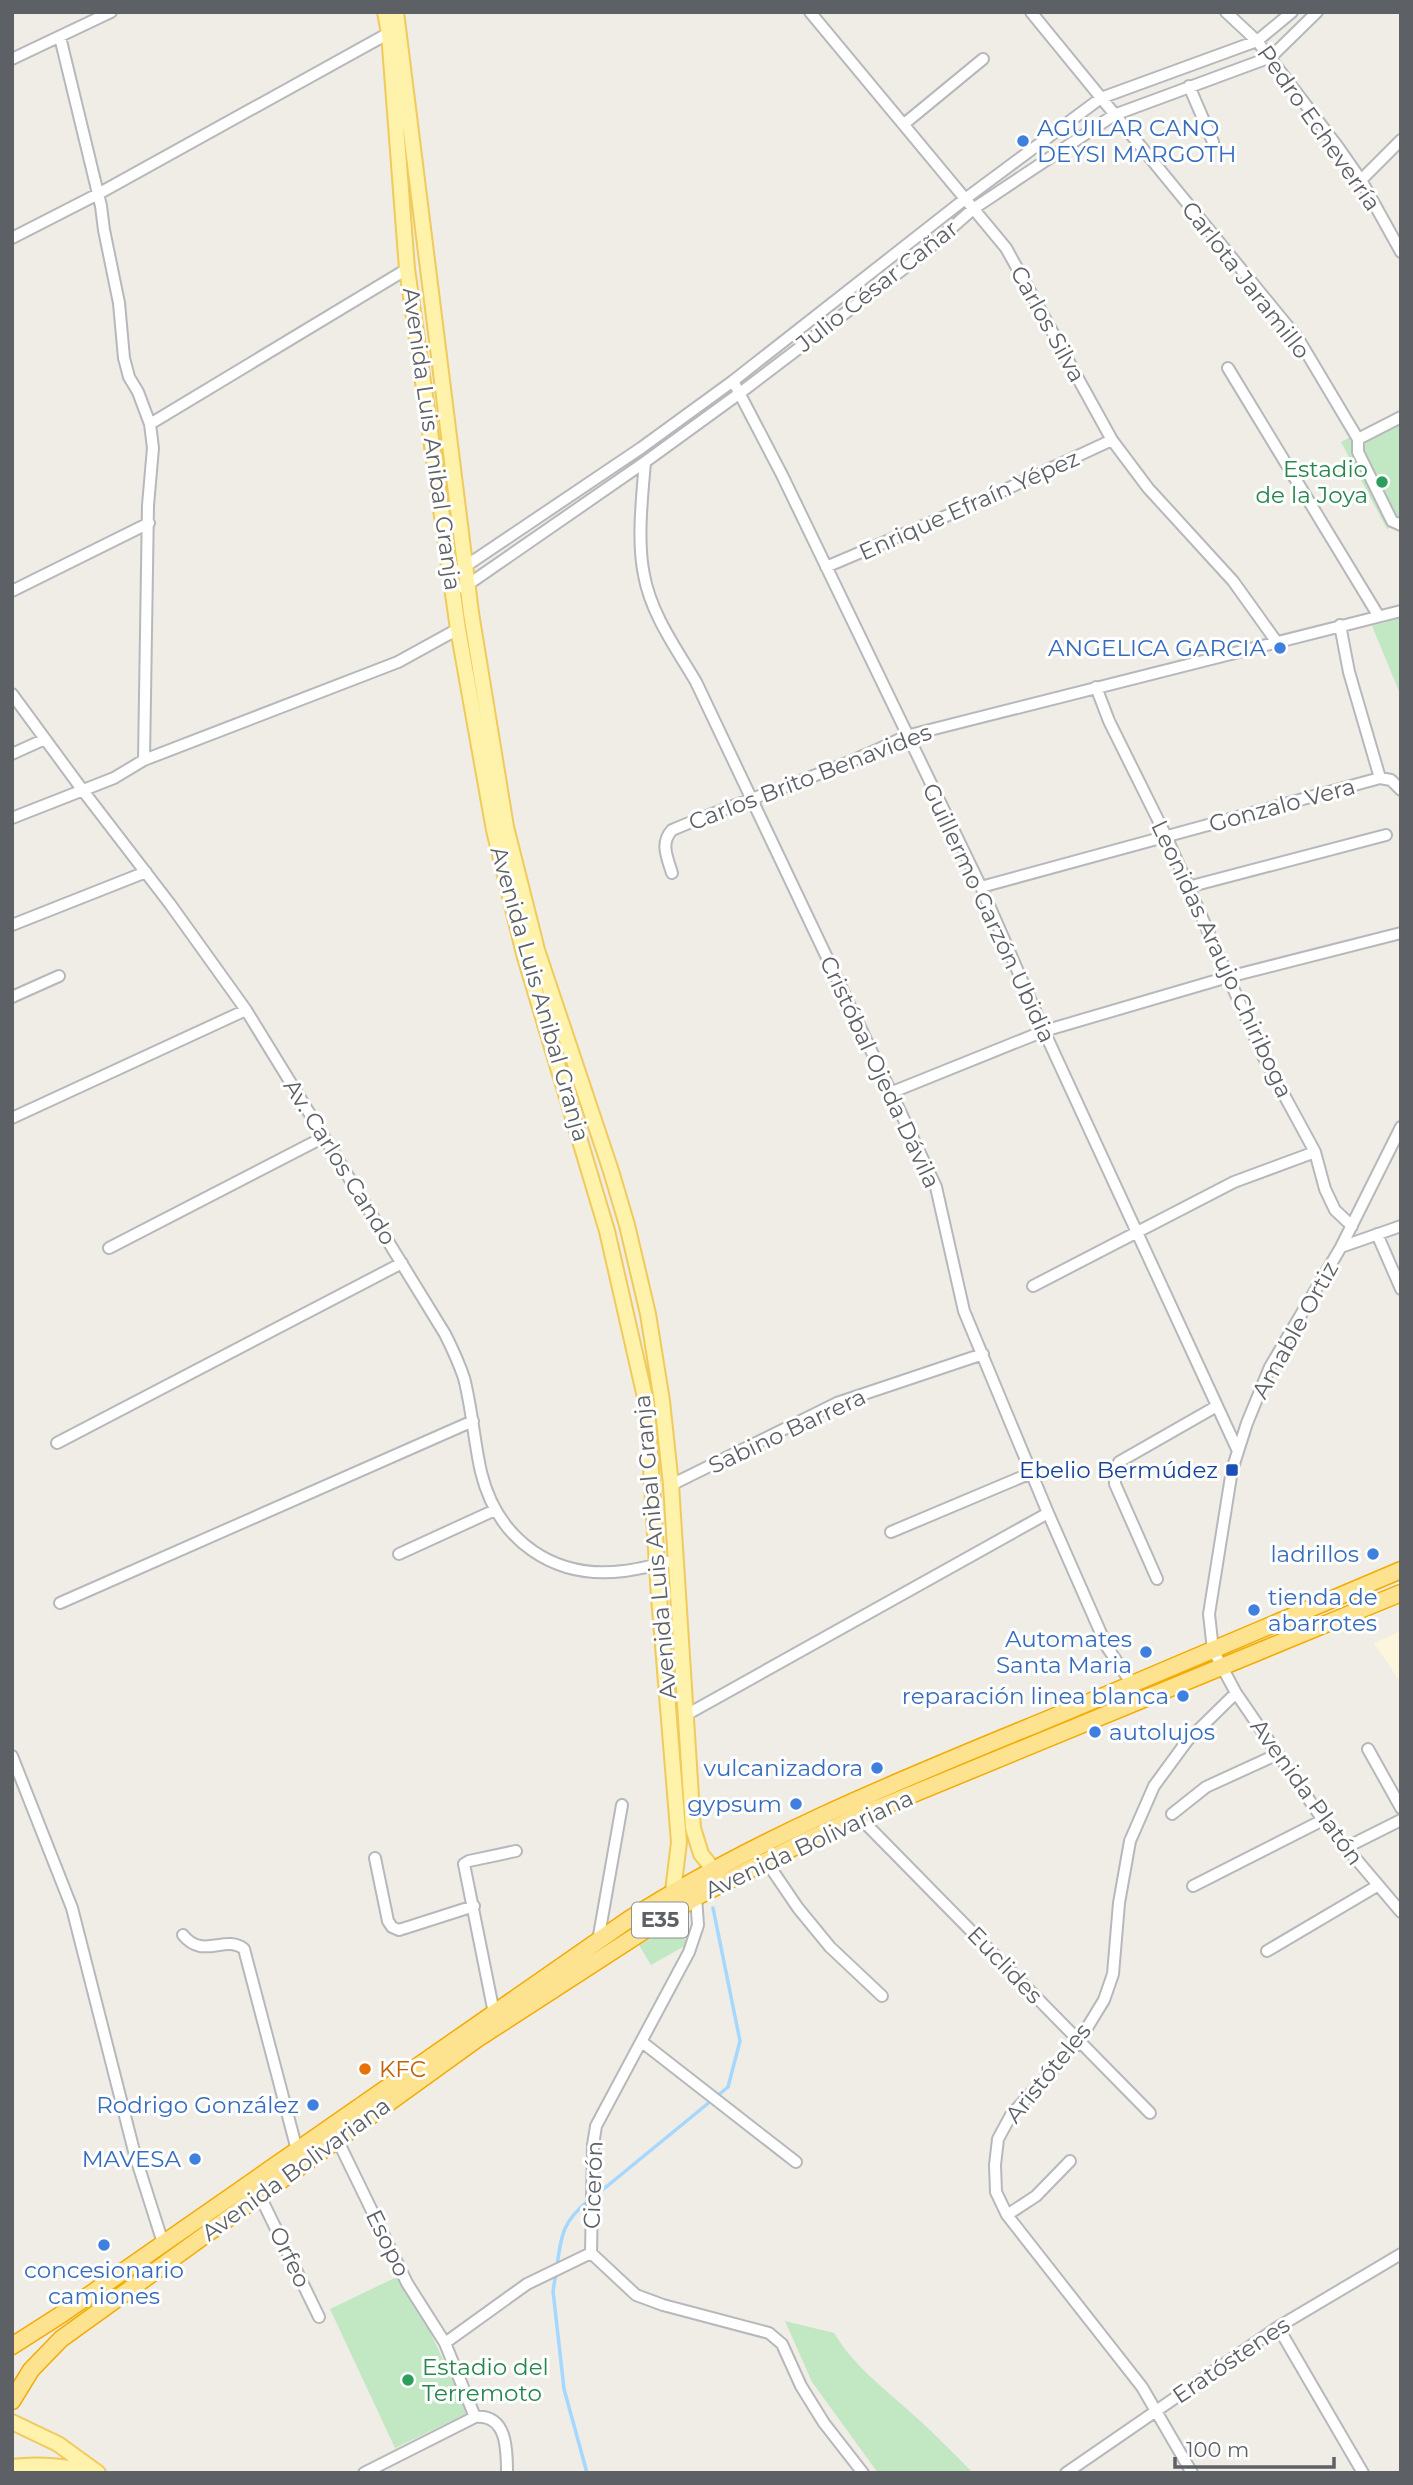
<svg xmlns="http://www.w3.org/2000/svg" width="1413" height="2485" viewBox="0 0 1413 2485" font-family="Montserrat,sans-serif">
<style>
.commercial{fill:#fef6dc}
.green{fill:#c2e7c3}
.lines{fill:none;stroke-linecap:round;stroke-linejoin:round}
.stream{stroke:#a6d7ff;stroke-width:3.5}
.minor-casing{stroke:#b6b8bc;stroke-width:14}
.major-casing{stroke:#f1ca5c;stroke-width:18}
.highway-casing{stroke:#f4ab01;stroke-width:19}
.minor{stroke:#fff;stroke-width:10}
.major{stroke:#fff2ab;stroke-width:14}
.highway{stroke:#fde28f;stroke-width:16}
.shop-dot{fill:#3f7fe0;stroke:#fff;stroke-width:2.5}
.leisure-dot{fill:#2e9e5b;stroke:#fff;stroke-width:2.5}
.transit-dot{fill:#1a4fb4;stroke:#fff;stroke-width:2.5}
.food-dot{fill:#e8710a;stroke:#fff;stroke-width:2.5}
.labels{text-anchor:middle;stroke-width:6;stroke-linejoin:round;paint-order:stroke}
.shield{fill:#fff;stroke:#8e9094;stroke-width:2}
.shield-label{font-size:21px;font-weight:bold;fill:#5d6166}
.shop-label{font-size:23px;fill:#366cbe;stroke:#fff;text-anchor:end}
.street-label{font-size:23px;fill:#5d6166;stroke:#fff}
.leisure-label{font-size:23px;fill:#27864d;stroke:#fff;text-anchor:end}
.transit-label{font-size:23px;fill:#164399;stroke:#fff;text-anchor:end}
.food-label{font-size:23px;fill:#c56008;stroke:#fff;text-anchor:start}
</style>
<rect width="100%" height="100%" fill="#efede5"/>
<path class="commercial" d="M 1401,1631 L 1401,1683 L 1374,1643 Z"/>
<path class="green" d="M 1401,410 L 1401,521 L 1387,529 L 1341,442 Z
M 1401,618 L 1401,696 L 1372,626 Z
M 676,1924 L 688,1944 L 651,1965 L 639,1945 Z
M 403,2274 L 468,2413 L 395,2448 L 330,2309 Z
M 785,2321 L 834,2333 C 856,2369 888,2391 918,2419 C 937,2436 955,2455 973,2473 L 878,2473 L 812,2382 Z"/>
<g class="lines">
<path class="stream" d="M 595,2196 L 728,2087 L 740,2041 L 713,1908
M 557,2266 C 561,2235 563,2221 589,2200
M 556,2273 L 553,2291 L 564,2389 L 587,2473"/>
<g class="minor-casing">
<path id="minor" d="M 810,12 L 1006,248 L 1112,440 L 1148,488 L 1233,581 L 1276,641
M 1031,12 L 1299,340 L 1358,439 L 1358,452 L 1392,521 L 1401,525
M 1226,12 L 1257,41 L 1338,147 L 1361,180 L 1401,252
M 60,37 L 101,206 L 104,230 L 119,303 L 124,358 L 129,377 L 138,392 L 150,424 L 153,448 L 148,505 L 144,760
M 12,59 L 111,12
M 1189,86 L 1213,142
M 904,124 L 983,59
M 1361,180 L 1401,140
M 12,238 L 98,194 L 389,33
M 1228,368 L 1378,615
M 733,381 L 782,475 L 981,887 L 1044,1031 L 1237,1449
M 150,424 L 407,269
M 1358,439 L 1401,417
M 645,462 C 642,497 637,542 644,575 C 651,614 676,648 696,682 L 936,1187 L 964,1311 L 1048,1513 L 1107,1647 L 1132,1684
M 826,567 L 972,505 L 1112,440
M 451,576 L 641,448 L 733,381 L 965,199 L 1101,98 L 1257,41 L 1292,12
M 463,588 L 645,462 L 740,393 L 919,257 L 973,209 L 1114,115 L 1271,57 L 1317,12
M 12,591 L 149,523
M 1340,625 L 1349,672 L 1380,778
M 1096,687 L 1109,721 L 1166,836 L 1264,1058 L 1315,1152 L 1325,1189 L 1335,1210 L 1352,1226
M 12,694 L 84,792 L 170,904 L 246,1010 L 445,1334 C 452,1348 459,1363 464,1378 C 472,1409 474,1441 481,1472 C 498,1541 554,1580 624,1571 C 641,1569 659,1564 676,1560
M 12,754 L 45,739
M 12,818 L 114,778 L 144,760 L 398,662 L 458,629
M 672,873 C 667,857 660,843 672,830 C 749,797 831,774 906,736 L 1401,611
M 981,887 L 1380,778 L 1391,780 L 1401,790
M 1188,887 L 1386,835
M 12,925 L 146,872
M 12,997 L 59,976
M 890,1093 L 1044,1031 L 1228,977 L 1401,933
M 12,1118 L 246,1010
M 1401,1127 L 1341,1247 L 1270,1367 L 1247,1423 L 1232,1470 L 1209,1614 L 1213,1650 L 1236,1693 L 1323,1820 L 1401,1912
M 1377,1234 L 1401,1289
M 1341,1247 L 1401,1226
M 109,1248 L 324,1137
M 1033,1286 L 1234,1182 L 1315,1152
M 57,1443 L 402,1263
M 671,1485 L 837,1403 L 983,1354
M 891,1532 L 1031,1473
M 399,1554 L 495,1510
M 1157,1579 L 1115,1484 L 1115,1473 L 1119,1462 L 1217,1406
M 60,1603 L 473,1421
M 686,1715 L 1048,1513
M 1368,1749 L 1401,1808
M 12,1756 L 72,1908 L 135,2155 L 163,2243
M 1172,1814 L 1206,1787 L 1278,1754
M 862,1815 L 867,1825 L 1150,2113
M 1345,1848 L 1401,1820
M 375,1858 L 388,1921 L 392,1927 L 399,1930 L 474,1906
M 766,1861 L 798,1908 L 830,1947 L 882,1996
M 1193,1886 L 1323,1820
M 696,1897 L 698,1925 L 689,1952 L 596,2126 L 593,2145 L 591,2253 L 636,2295 L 663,2305 L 769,2333 L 782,2344 L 801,2386 L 824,2423 L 863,2473
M 183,1935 C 203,1960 225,1934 244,1949 L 297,2150
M 598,1941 L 622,1805
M 1267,1951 L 1377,1886
M 494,2013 L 464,1864 L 469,1861 L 516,1851
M 642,2042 L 796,2162
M 337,2139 L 407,2283 L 445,2343 L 475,2417
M 260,2196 L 319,2317
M 1007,2215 L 1036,2196 L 1070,2161
M 1278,2327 L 1363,2473
M 445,2343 L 527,2284 L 591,2253
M 364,2473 L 475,2417 C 507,2414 507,2449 507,2473
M 1066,2473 L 1278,2327 L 1401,2254
M 1192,2473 L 1142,2387 L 1007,2215 L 996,2192 L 995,2165 L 998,2139 L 1011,2115 L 1079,2041 L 1104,2000 L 1113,1974 L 1119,1903 L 1130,1841 L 1154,1786 L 1187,1741 L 1236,1693"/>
</g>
<g class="major-casing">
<path id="major" d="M 385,12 L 389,33 L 407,269 L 458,629 L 494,830 L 524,954 L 607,1231 L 647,1406 L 659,1597 L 679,1842 L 673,1891
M 396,12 L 471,613 L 506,827 L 537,950 L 611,1171 L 627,1225 L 648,1314 L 662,1401 L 671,1485 L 693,1828 L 701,1854 L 713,1869
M 12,2422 L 58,2444 L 98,2473
M 12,2467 C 41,2463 66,2467 94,2472"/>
</g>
<g class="highway-casing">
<path id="highway" d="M 12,2346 L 62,2314 L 628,1920 C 757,1838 898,1781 1039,1723 C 1160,1673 1280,1621 1401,1570
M 12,2401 L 31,2370 L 61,2339 L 477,2039 L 696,1897 L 800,1844 L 862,1815 L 1401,1593"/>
</g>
<use href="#minor" class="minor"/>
<use href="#major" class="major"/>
<use href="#highway" class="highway"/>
</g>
<g class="shop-dot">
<circle cx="1023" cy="141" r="7"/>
<circle cx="1280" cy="648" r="7"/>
<circle cx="1373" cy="1554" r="7"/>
<circle cx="1254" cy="1610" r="7"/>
<circle cx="1146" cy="1652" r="7"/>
<circle cx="1183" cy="1696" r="7"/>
<circle cx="1095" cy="1732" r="7"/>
<circle cx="877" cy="1768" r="7"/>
<circle cx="796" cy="1804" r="7"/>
<circle cx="313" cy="2105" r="7"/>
<circle cx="195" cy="2159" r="7"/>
<circle cx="104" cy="2245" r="7"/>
</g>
<g class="leisure-dot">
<circle cx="1382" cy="482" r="7"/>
<circle cx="408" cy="2380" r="7"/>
</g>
<rect class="transit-dot" x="1225" y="1463" width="14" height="14" rx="3.5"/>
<circle class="food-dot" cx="365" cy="2069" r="7"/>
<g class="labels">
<rect class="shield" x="632" y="1902.5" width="56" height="35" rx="5"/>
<g class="shield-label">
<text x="660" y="1927">E35</text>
</g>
<g class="shop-label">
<text x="1037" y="136" text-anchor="start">AGUILAR CANO<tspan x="1037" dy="26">DEYSI MARGOTH</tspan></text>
<text x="1266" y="656">ANGELICA GARCIA</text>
<text x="1359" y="1562">ladrillos</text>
<text x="1268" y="1605" text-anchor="start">tienda de<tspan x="1268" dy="26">abarrotes</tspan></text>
<text x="1132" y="1647">Automates<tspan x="1132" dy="26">Santa Maria</tspan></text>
<text x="1169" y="1704">reparación linea blanca</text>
<text x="1109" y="1740" text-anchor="start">autolujos</text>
<text x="863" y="1776">vulcanizadora</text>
<text x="782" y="1812">gypsum</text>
<text x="299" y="2113">Rodrigo González</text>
<text x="181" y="2167">MAVESA</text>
<text x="104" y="2278" text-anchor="middle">concesionario<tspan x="104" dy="26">camiones</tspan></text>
</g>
<g class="street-label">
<text transform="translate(1319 128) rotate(55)" y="8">Pedro Echeverría</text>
<text transform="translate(1246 280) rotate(52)" y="8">Carlota Jaramillo</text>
<text transform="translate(877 286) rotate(-38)" y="8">Julio César Cañar</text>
<text transform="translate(1048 324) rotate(61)" y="8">Carlos Silva</text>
<text transform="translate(432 439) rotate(82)" y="8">Avenida Luis Anibal Granja</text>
<text transform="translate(969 505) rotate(-24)" y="8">Enrique Efraín Yépez</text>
<text transform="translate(810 777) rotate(-21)" y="8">Carlos Brito Benavides</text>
<text transform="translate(1282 805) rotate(-15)" y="8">Gonzalo Vera</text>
<text transform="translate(989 913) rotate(65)" y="8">Guillermo Garzón Ubidia</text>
<text transform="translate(1222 959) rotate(65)" y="8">Leonidas Araujo Chiriboga</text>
<text transform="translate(540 994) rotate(74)" y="8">Avenida Luis Anibal Granja</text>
<text transform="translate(880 1072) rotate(65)" y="8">Cristóbal Ojeda Dávila</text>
<text transform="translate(340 1162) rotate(58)" y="8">Av. Carlos Cando</text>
<text transform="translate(1295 1330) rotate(-61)" y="8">Amable Ortiz</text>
<text transform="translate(787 1431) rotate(-25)" y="8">Sabino Barrera</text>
<text transform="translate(655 1547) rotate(-95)" y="8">Avenida Luis Anibal Granja</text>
<text transform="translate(1307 1792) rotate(54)" y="8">Avenida Platón</text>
<text transform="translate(809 1844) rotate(-25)" y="8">Avenida Bolivariana</text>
<text transform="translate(1005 1965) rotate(46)" y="8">Euclides</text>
<text transform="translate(1048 2073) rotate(-51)" y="8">Aristóteles</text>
<text transform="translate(296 2169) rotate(-36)" y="8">Avenida Bolivariana</text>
<text transform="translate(593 2185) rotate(-88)" y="8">Cicerón</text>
<text transform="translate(388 2243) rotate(64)" y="8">Esopo</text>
<text transform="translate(290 2257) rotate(64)" y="8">Orfeo</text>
<text transform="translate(1231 2360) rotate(-34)" y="8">Eratóstenes</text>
</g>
<g class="leisure-label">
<text x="1368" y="477">Estadio<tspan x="1368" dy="26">de la Joya</tspan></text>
<text x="422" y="2375" text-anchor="start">Estadio del<tspan x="422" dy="26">Terremoto</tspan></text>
</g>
<g class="transit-label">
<text x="1218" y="1478">Ebelio Bermúdez</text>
</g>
<g class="food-label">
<text x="379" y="2077">KFC</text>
</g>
</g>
<rect width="1413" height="2485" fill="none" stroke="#5d6166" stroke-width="28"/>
<path d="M1175 2457v10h159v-10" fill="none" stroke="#5d6166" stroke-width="3.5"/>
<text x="1186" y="2457" font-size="21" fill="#5d6166" stroke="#ffffff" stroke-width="5" paint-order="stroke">100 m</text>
</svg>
